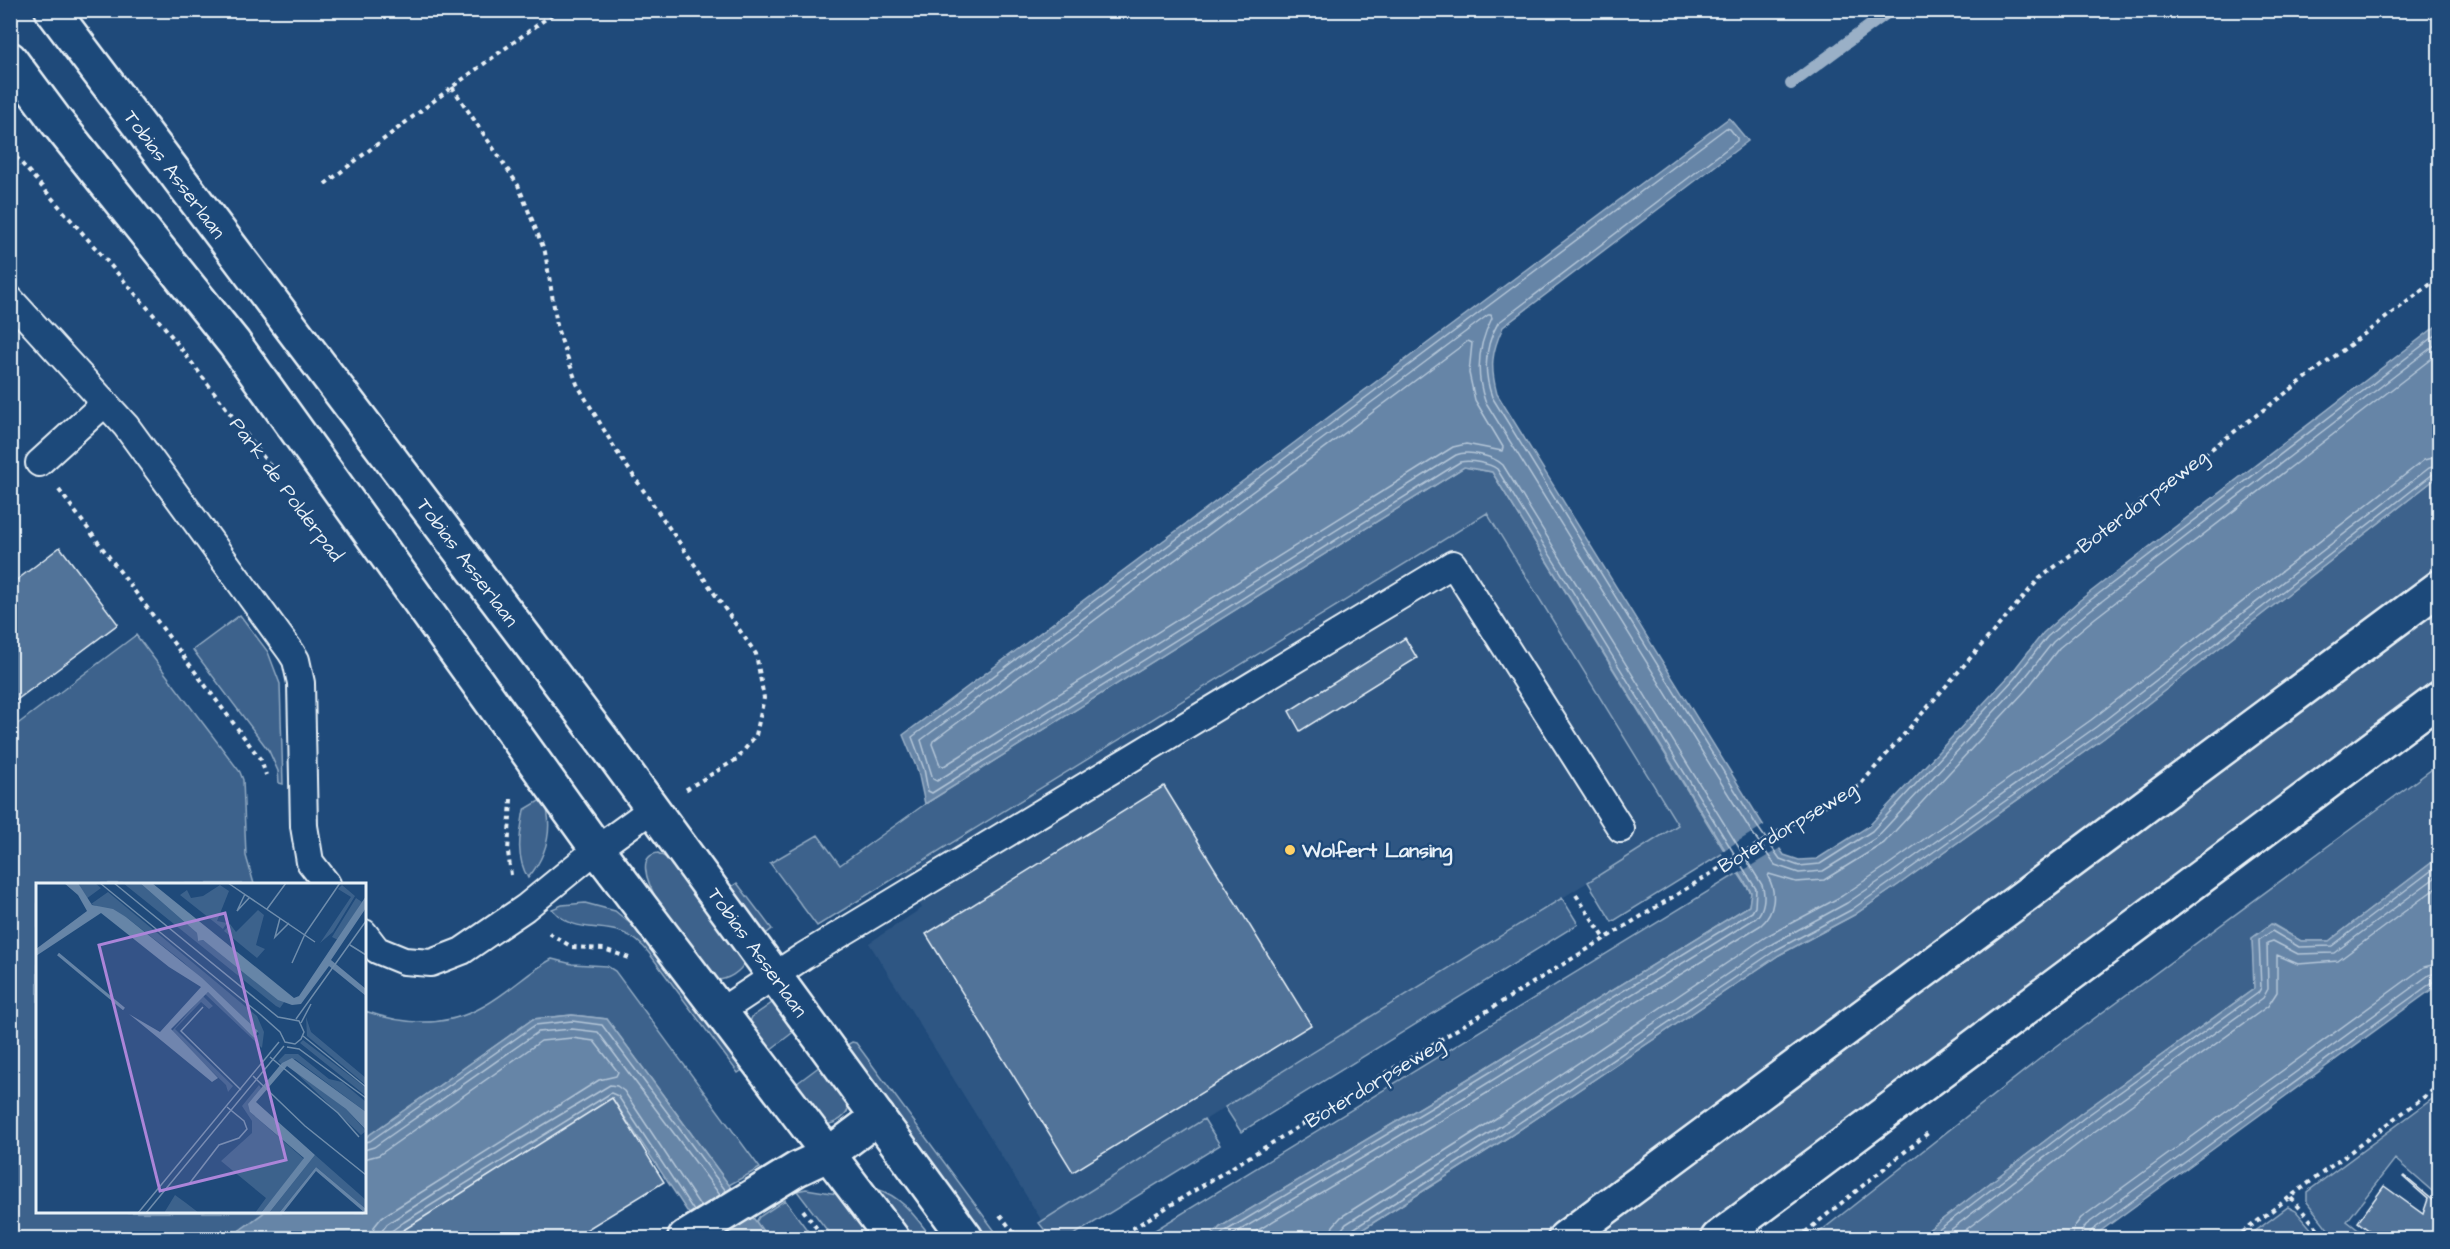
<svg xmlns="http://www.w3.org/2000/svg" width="2450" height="1249" viewBox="0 0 2450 1249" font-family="'Architects Daughter',sans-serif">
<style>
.built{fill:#2e5683}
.green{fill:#3c628c;stroke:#92aac2;stroke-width:1.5}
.water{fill:#6685a7;stroke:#9ab0c7;stroke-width:1.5}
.pier{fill:#1f4a7a}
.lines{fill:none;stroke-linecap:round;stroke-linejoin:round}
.shore{stroke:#b4c6d8;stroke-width:1.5}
.stream{stroke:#9ab0c7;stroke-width:12}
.building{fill:#517399;stroke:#e8f1f8;stroke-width:1.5}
.service-casing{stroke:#e8f1f8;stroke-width:30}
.minor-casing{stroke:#e8f1f8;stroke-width:38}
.tertiary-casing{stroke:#e8f1f8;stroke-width:38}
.secondary-casing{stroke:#e8f1f8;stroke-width:38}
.path{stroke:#e8f1f8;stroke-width:4;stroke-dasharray:4.5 4.5;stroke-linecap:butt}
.service{stroke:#1f4a7a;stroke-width:26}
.minor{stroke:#1f4a7a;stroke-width:33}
.tertiary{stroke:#1f4a7a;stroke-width:33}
.secondary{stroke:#1f4a7a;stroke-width:33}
.poi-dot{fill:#ffd166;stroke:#1f4a7a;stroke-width:2}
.labels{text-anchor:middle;stroke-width:5;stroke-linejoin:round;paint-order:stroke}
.street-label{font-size:20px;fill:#e8f1f8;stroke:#1f4a7a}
.poi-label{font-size:20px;font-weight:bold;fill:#e8f1f8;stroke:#1f4a7a;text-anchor:start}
.inset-river{fill:none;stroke:#6685a7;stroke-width:3}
.inset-road{fill:none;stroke:#6f8dac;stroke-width:1.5}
.view{fill:#ac85d9;fill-opacity:0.15;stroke:#ac85d9;stroke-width:3}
.inset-edge{fill:none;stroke:#e8f1f8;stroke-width:3}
</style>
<rect width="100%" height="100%" fill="#1f4a7a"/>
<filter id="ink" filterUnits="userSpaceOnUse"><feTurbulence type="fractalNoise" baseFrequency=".0167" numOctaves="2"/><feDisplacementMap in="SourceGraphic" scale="12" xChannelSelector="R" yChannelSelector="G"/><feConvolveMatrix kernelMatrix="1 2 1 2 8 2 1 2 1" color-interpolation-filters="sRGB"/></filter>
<g filter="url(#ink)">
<path class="built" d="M 1487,513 L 1678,826 L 1042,1221 L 869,943 L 922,908 L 902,875 Z"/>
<path class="green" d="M 1464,467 L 1492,472 L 1725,852 L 1612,922 L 1588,882 L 1678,825 L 1487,513 L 817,926 L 770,863 L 818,835 L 840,865 L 925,804 Z
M 2439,476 L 2439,569 L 1774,1070 L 1546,1238 L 1349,1238 L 1510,1136 L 1779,955 L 1854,915 L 1898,885 L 2104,738 Z
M 2439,604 L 2439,685 L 1698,1238 L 1587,1238 Z
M 240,615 L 268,652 L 280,684 L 283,784 L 279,783 L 278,771 L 269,751 L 193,650 Z
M 136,635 L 240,772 L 243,780 L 246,856 L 254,884 L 38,884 L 38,1212 L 265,1212 L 229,1238 L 11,1238 L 11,729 Z
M 2439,764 L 2439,857 L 2329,941 L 2301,941 L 2272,924 L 2252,938 L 2255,988 L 2080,1114 L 1918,1238 L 1812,1238 L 2042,1057 Z
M 544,798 C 554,828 548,854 528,878 C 515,856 520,834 524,810 Z
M 658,853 L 672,861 L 746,960 C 741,972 727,981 714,980 C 703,965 613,860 658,853 Z
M 1738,873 L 1751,893 L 1749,906 L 1458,1085 L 1220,1227 L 1210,1238 L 1142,1238 Z
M 737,883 L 772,929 L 762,937 L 727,890 Z
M 1562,898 L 1578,924 L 1241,1132 L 1225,1107 Z
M 585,903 L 615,911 L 643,934 L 748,1066 L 738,1073 L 649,953 C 616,911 581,943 552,909 L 562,905 Z
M 552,959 L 572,964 L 607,966 L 615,971 L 760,1168 L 729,1185 L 607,1019 L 572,1015 L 533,1019 L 365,1138 L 365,1011 C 404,1025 446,1028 484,1006 C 508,993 528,972 552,959 Z
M 772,1003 L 776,1003 L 800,1027 L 766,1053 L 749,1024 L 752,1017 Z
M 852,1042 L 856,1043 L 1000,1238 L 985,1238 L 845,1049 L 845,1046 Z
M 824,1063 L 849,1104 C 849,1116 836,1124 824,1125 L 792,1087 Z
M 2439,1094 L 2439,1197 L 2395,1159 L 2347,1221 L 2361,1232 L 2360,1238 L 2335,1238 L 2307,1202 L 2307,1192 Z
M 1204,1119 L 1220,1145 L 1069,1238 L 1051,1238 L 1039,1223 Z
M 806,1189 L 837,1194 L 847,1206 L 851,1205 L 876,1238 L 833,1238 L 797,1191 Z
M 877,1189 C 903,1197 916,1218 932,1238 L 908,1238 L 874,1190 Z
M 785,1200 L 813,1238 L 768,1238 L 756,1222 L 759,1217 Z
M 2288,1207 L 2296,1211 L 2319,1238 L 2246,1238 Z"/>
<path class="water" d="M 1729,118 L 1748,141 L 1503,327 C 1491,353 1490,367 1497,394 L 1762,823 L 1784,855 L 1799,860 L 1817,859 L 1869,826 L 2010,675 L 2043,633 L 2080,600 L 2439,324 L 2439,476 L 2104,738 L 1898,885 L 1854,915 L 1779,955 L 1510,1136 L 1349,1238 L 1210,1238 L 1220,1227 L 1458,1085 L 1749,906 L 1751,892 L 1492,472 L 1464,467 L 925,804 L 918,771 L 903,735 Z
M 2439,857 L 2439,984 L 2091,1238 L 1918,1238 L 2080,1114 L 2254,989 L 2252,938 L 2271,924 L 2301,941 L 2329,941 Z
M 572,1015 L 607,1019 L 768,1238 L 705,1238 L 612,1098 L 391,1238 L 229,1238 L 265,1212 L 364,1212 L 365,1138 L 533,1019 Z"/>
<path class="pier" d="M 1766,824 L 1782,847 L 1736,875 L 1721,852 Z"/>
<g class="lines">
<path class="shore" d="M 1468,341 L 1472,343 L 1469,373 L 1475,400 L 1503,447 L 1502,451 L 1466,444 L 1453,447 L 944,766 L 940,765 L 932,744 L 933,741 Z
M 364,1142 L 370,1141 L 535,1025 L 572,1021 L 602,1025 L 726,1191
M 364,1150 L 374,1147 L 538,1032 L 572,1029 L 598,1032 L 720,1195
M 364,1159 L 379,1155 L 541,1041 L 572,1038 L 594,1041 L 618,1072 L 616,1076 L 599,1080 L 382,1217 L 374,1227 L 372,1238
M 381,1238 L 382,1231 L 387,1224 L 505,1148 L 610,1085 L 617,1086 L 624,1091 L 701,1207
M 388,1238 L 390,1232 L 404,1222 L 611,1093 L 618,1096 L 694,1211
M 1217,1238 L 1224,1232 L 1461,1090 L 1752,912 L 1755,907 L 1756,889 L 1497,469 C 1489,463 1471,460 1460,462 L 932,793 L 928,791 L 924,769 L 912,737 L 1726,128 L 1730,129 L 1737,138 L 1737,141 L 1498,323 C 1484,347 1483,371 1492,397 L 1757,826 L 1780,859 L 1799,866 L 1820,864 L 1872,831 L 2014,679 L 2047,637 L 2084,605 L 2440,332
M 1227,1238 L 1465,1097 L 1756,918 C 1764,910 1766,896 1762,885 L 1503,465 C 1494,456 1468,450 1456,455 L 937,781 L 933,779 L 921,740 L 1488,315 L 1491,315 L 1492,318 C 1478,345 1475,372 1485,401 L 1751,831 L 1775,865 L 1799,873 L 1823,871 L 1876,838 L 2020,684 L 2053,642 L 2089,611 L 2440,341
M 1245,1238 L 1469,1104 L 1761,925 C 1775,913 1777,892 1768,877 L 1769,874 L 1796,882 L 1824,880 L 1884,843 L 2026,690 L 2059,648 L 2095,618 L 2440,352
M 1330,1238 L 1333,1226 L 1341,1217 L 1498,1117 L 1767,936 L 1842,896 L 1885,867 L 2091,720 L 2424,460 L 2440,456
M 1339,1238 L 1341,1230 L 1346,1224 L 1502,1125 L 1772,944 L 1847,903 L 1890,874 L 2096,727 L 2429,468 L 2440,465
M 1347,1238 L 1350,1231 L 1507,1131 L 1776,950 L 1851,910 L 1894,880 L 2101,733 L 2433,474 L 2440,472
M 1928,1238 L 2084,1118 L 2258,993 L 2261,988 L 2259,940 L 2272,931 L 2299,947 L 2332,946 L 2440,864
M 1940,1238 L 2088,1124 L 2263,998 L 2268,989 L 2267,943 L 2273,941 L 2298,954 L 2334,953 L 2440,874
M 1955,1238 L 2094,1132 L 2268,1006 L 2277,992 L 2277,955 L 2298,964 L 2338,961 L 2440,885
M 2072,1238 L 2074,1227 L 2081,1218 L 2424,967 L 2440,963
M 2081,1238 L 2082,1231 L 2086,1225 L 2429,975 L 2440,972
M 2088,1238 L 2091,1231 L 2434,981 L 2440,979"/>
<path class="stream" d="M 1791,84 L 1891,10"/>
</g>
<path class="building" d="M 60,547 L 118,624 L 10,705 L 10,585 Z
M 1405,638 L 1417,658 L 1300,731 L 1289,711 Z
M 1164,786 L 1311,1025 L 1073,1172 L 926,934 Z
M 612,1098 L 664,1182 L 573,1238 L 391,1238 Z
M 2404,1176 L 2440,1206 L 2440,1238 L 2373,1238 L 2374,1234 L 2358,1222 L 2384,1186 L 2423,1214 L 2428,1199 L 2403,1177 Z"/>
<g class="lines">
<g class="service-casing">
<path id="service" d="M 10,299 L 126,426 L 291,652 L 296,660 L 301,683 L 304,826 L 310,862 L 327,884
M 39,463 L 105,403
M 364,933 L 377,950 L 404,961 L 431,963 L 462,951 L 525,908 L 597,849 L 652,809
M 721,1011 L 804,956 L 1453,564 L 1621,829"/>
</g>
<g class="minor-casing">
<path id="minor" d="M 685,1238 L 797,1169 L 829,1154 L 878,1117"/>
</g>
<g class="tertiary-casing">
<path id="tertiary" d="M 52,10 L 601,738 L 966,1238
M 10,59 L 56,121 L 234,343 L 597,849 L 892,1238"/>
</g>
<g class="secondary-casing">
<path id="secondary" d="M 1565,1238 L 2440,587
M 1718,1238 L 2440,698"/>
</g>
<path class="path" d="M 452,87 L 518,185 L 545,252 L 558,331 L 577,384 L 617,452 L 756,654 L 764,698 L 756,735 L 737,759 L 685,790
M 10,150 L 166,329 L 274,471
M 325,184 L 452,87 L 558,10
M 59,490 L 261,760 L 266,775
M 511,875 L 508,852 L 511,799
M 1576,895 L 1606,940
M 549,933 L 572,947 L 604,949 L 629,958
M 2291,1198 L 2326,1238
M 803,1210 L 824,1238
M 1000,1215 L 1018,1238
M 1117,1238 L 1790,825 L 1859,786 L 2040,578 L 2440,277
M 1798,1238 L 1928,1133
M 2235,1238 L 2440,1085"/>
<use href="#service" class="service"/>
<use href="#minor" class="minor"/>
<use href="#tertiary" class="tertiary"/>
<use href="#secondary" class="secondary"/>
</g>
</g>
<circle class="poi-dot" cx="1290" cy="850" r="6"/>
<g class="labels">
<g class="street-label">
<text transform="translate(175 174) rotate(53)" y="7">Tobias Asserlaan</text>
<text transform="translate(287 489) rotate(53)" y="7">Park de Polderpad</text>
<text transform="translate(2142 501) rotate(-37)" y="7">Boterdorpseweg</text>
<text transform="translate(468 562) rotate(53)" y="7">Tobias Asserlaan</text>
<text transform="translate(1787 827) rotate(-31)" y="7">Boterdorpseweg</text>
<text transform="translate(758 952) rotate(54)" y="7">Tobias Asserlaan</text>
<text transform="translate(1374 1082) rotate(-31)" y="7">Boterdorpseweg</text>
</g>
<g class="poi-label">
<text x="1302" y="857">Wolfert Lansing</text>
</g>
</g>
<g transform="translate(36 883)">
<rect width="330" height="330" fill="#1f4a7a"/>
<path d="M 42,0 L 59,0 L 65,5 L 50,16 ZM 87,0 L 104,0 L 161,50 L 162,58 L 167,57 L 249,118 L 244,125 L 240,123 ZM 184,2 L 193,8 L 181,38 L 191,40 L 187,46 L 144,12 L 151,7 L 155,15 L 167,13 ZM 306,2 L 319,13 L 297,49 L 284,60 L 315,14 L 302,6 ZM 72,9 L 221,133 L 228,149 L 226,165 L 169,111 L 172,109 L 218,155 L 223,151 L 219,145 L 146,78 L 90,34 L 55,21 ZM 320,15 L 326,19 L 302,57 L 296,54 ZM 222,27 L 228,32 L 220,62 L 229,66 L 221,75 L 188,48 L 194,41 L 200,49 ZM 167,113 L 177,123 L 173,126 L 165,119 L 139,146 L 197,203 L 192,209 L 190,202 L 135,149 ZM 270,134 L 275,149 L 330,195 L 330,202 L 271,153 ZM 267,157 L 330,205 L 330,213 L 264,160 ZM 249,171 L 262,171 L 293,196 L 306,199 L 330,219 L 330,229 L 259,176 L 245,181 L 242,178 ZM 252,182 L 310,226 L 330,248 L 325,252 ZM 223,202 L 225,205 L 214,229 L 268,276 L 225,330 L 219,330 L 230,315 L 185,278 L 216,250 L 216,238 L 206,223 ZM 279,272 L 330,317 L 330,326 L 280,284 L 243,330 L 233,330 ZM 139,312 L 150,320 L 163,330 L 128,330 Z" fill="#3c628c"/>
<path d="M 28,0 L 42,0 L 56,22 L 77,26 L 90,34 L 166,95 L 222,148 L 218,155 L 172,109 L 135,146 L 182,195 L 176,199 L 93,131 L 124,149 L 165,104 L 133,84 L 65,30 L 0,73 L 0,66 L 51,28 L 42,12 ZM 104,0 L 116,0 L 258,115 L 263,113 L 330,13 L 330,25 L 295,77 L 330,106 L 330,113 L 293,83 L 265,121 L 256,122 L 242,117 L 167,57 L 162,58 L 161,50 ZM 256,175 L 330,229 L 330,247 L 310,226 L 251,183 L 220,219 L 279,272 L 233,330 L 225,330 L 268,275 L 214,229 L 212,221 L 246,180 ZM 280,284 L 330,326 L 329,330 L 280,288 L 247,330 L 243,330 Z" fill="#6685a7"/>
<path class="inset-river" d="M 22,71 L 88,126"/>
<path class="inset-road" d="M 64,0 L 225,132 L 244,149 L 249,159 L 259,161 L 265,156 L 268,149 L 263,138 L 242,134 L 78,0M 192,0 L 279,59M 209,11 L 201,28 L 214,14M 231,26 L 250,0M 244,35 L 239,54 L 253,40M 314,62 L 330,72M 256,80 L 269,51 L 304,0M 167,124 L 145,148 L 205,207M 260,136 L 330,38M 265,140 L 275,121M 267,153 L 330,204M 251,164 L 263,166 L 330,215M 234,174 L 302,230 L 323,254M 217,193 L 269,243 L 330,292M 153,301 L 183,262 L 203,255 L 211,246 L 208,238 L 191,224M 102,330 L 243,159M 110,330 L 248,163"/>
<path class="view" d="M 189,30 L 250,277 L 124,308 L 63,62 Z"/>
<rect width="330" height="330" class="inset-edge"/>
</g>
<rect width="2450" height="1249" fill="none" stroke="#1f4a7a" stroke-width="36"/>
<rect x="18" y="18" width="2414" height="1213" fill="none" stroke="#e8f1f8" stroke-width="2" filter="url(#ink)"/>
</svg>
